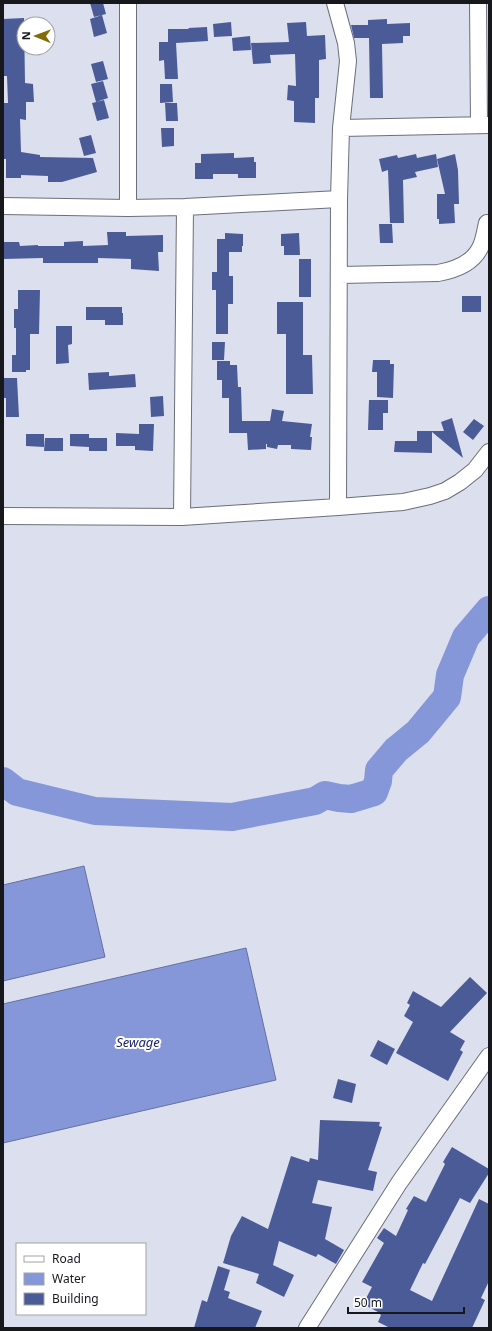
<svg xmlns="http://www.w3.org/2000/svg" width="492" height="1331" viewBox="0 0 492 1331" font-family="'Noto Sans',sans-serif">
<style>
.water{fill:#8597d9;stroke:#6471a0}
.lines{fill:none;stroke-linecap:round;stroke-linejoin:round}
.river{stroke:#8597d9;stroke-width:28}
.building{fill:#4b5b98}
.minor-casing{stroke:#6b6f7b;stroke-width:18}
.minor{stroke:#fff;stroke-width:16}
.labels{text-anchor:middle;stroke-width:4;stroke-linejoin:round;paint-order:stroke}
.water-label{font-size:13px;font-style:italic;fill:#1c236f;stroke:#fff}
</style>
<rect width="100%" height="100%" fill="#dce0ee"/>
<path class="water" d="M 84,866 L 105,957 L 3,981 L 3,885 Z
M 246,948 L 276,1080 L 3,1143 L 3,1004 Z"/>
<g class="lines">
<path class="river" d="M 3,781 L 17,792 L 95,811 L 232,817 L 315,801 L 325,795 L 339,798 L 351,799 L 374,792 L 378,781 L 379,770 L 396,750 L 418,732 L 447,697 L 450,675 L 466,637 L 489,610"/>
</g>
<path class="building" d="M 90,3 L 103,3 L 106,14 L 94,17 Z
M 102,15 L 107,33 L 94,37 L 90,19 Z
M 24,18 L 25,83 L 33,84 L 34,102 L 26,102 L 26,120 L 20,119 L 21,152 L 40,155 L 40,157 L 93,158 L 97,172 L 62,182 L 48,182 L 48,176 L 21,175 L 21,178 L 6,178 L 6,159 L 4,159 L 3,103 L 8,103 L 7,76 L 3,76 L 3,19 Z
M 387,19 L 387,24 L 410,23 L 410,36 L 403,36 L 403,43 L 382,44 L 383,98 L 370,98 L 369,38 L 354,38 L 351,25 L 368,25 L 368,20 Z
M 231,22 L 232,36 L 214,37 L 213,24 Z
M 306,22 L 307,36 L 325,35 L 326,59 L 319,60 L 319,98 L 315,98 L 315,123 L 294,122 L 294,101 L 287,100 L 288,85 L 296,86 L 295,54 L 270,55 L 271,63 L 253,64 L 251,43 L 289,42 L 287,23 Z
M 207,27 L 208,41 L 176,43 L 178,79 L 165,79 L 164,60 L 159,61 L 159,42 L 168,42 L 168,29 L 189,29 L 188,28 Z
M 250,36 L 251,50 L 233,51 L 232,38 Z
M 103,61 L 108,79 L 96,82 L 91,64 Z
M 103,81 L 108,98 L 96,102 L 91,84 Z
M 160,84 L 172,84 L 173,102 L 160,103 Z
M 104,100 L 109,118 L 97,121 L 92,103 Z
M 165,103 L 177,103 L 178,121 L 166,121 Z
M 161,128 L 174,128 L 174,146 L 162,147 Z
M 91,135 L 96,153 L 84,156 L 79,138 Z
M 234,153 L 234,158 L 254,157 L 254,162 L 256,162 L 256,178 L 238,178 L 238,174 L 213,174 L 213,179 L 195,179 L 195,163 L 201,163 L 201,154 Z
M 416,154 L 417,158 L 436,154 L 438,167 L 415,172 L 417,177 L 403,180 L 404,223 L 390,223 L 388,170 L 382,172 L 379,159 L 397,155 L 398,158 Z
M 455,154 L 458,170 L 459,204 L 454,204 L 455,223 L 439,224 L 439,219 L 437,219 L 437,194 L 445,194 L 437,159 Z
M 379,224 L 392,224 L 393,243 L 380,243 Z
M 107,232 L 126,232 L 126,236 L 163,235 L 163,252 L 158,252 L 159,271 L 131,269 L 131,259 L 98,258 L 98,263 L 43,263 L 43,258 L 3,259 L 3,242 L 19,242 L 20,246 L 38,245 L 38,246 L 64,246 L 64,242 L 83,241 L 83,246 L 108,245 Z
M 225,233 L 243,234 L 243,246 L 242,246 L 242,252 L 229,252 L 229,276 L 233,276 L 233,304 L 228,304 L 228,334 L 216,334 L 216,290 L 212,290 L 212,272 L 217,272 L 217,239 L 225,239 Z
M 299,233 L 300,255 L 284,255 L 284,246 L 281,246 L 281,234 Z
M 299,259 L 311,259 L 311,297 L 299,297 Z
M 18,290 L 40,290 L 39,334 L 30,334 L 30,370 L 26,370 L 26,372 L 12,372 L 12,355 L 16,355 L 16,328 L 14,328 L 14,309 L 18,309 Z
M 462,296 L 481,296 L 481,312 L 462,312 Z
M 277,302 L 303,302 L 303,355 L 312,355 L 313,394 L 286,394 L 286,334 L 277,334 Z
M 86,307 L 122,307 L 122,313 L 123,313 L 123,325 L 105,325 L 105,320 L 86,320 Z
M 56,326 L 72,326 L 72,344 L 68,345 L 69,363 L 56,364 Z
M 212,342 L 225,342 L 224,360 L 212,360 Z
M 373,360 L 390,360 L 390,364 L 394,364 L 393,398 L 377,397 L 377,372 L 372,372 Z
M 217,361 L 230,361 L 230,365 L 237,365 L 238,387 L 241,387 L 242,421 L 270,421 L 272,409 L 284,411 L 282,421 L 312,424 L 310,437 L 312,437 L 311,450 L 291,449 L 291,445 L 278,445 L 277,449 L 267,447 L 267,444 L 266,444 L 266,449 L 248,450 L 247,433 L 229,433 L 229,398 L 222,398 L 222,380 L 217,380 Z
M 109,372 L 109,376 L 135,374 L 136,387 L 89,390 L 88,373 Z
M 3,378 L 17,378 L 19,417 L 6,417 L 6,398 L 3,398 Z
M 163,396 L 164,416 L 151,417 L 150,397 Z
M 369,400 L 388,400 L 388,413 L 383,413 L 383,430 L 368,430 Z
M 452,418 L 463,458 L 432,432 L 432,453 L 394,452 L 395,441 L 417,441 L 417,431 L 444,431 L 441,422 Z
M 474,419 L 484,426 L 473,440 L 463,432 Z
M 139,424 L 154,424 L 153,451 L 135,450 L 135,446 L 116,446 L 116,433 L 139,434 Z
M 26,434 L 44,434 L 44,447 L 26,446 Z
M 70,434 L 89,434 L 89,447 L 70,446 Z
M 45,438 L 63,438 L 63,451 L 44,451 Z
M 89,438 L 107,438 L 107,451 L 89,451 Z
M 470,977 L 487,993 L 450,1032 L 465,1041 L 460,1050 L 463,1052 L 448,1081 L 396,1053 L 413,1022 L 404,1016 L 410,1005 L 407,1003 L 413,991 L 441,1007 Z
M 378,1040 L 395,1049 L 387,1065 L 370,1056 Z
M 338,1079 L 356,1084 L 352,1103 L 333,1098 Z
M 320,1120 L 380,1122 L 379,1126 L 382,1127 L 368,1170 L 377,1172 L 373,1191 L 318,1180 L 312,1203 L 332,1207 L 325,1239 L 344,1250 L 336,1264 L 318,1254 L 316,1257 L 279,1241 L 273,1265 L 294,1275 L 284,1297 L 256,1283 L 259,1274 L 223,1263 L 231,1236 L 242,1216 L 268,1229 L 291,1156 L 309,1162 L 310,1158 L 318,1160 Z
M 452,1147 L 489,1169 L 489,1173 L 470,1203 L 460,1198 L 425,1264 L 423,1263 L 410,1290 L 432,1301 L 479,1199 L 489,1204 L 489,1281 L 481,1298 L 485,1300 L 472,1328 L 390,1328 L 378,1322 L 381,1315 L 378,1312 L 363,1304 L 372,1287 L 362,1282 L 384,1243 L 377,1238 L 384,1228 L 396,1236 L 408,1210 L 406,1209 L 414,1196 L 426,1202 L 445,1164 L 443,1162 Z
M 218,1266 L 230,1270 L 224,1290 L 230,1292 L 228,1298 L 262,1311 L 255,1328 L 194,1328 L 202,1300 L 207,1302 Z"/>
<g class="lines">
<g class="minor-casing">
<path id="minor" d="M 335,3 L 346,43 L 348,61 L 341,128 L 339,199 L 338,507
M 478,3 L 479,125
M 341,128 L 489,125
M 3,206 L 128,208 L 185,207 L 339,199
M 128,208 L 128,3
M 340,275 L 438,273 C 455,270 472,264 480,248 C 484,241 485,231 487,223
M 3,516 L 182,517 L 338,507 L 403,502 L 430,496 L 445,491 L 460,482 L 475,470 L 489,452
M 182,517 L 185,207
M 307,1328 L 399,1183 L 489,1056"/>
</g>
<use href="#minor" class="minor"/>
</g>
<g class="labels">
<g class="water-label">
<text x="138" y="1047">Sewage</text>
</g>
</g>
<rect width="492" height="1331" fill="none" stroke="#16181c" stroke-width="8"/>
<rect x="16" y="1243" width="130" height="72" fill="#ffffff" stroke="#a2a3a4"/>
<rect x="24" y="1256" width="20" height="6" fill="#ffffff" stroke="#a2a3a4"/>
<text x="52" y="1263" font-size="12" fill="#16181c">Road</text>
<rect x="24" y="1273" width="20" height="12" fill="#8597d9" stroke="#a2a3a4"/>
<text x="52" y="1283" font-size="12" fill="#16181c">Water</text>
<rect x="24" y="1293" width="20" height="12" fill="#4b5b98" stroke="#a2a3a4"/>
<text x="52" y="1303" font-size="12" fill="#16181c">Building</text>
<g transform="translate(36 36) rotate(271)"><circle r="19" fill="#ffffff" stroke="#a2a3a4"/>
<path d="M0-3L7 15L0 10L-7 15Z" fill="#846a05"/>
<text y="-6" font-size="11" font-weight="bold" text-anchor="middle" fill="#16181c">N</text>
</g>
<path d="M348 1307v6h116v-6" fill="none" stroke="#16181c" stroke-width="2"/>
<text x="354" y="1307" font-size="12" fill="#16181c" stroke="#ffffff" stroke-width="3" paint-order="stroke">50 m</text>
</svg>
